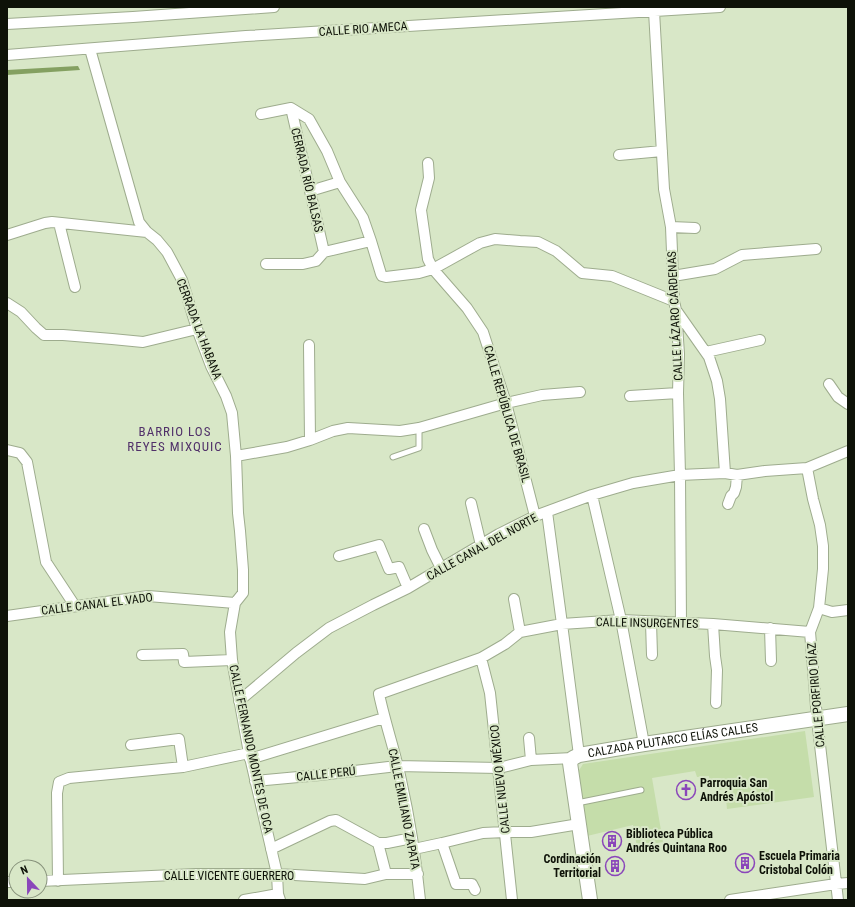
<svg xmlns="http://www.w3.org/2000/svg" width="855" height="907" viewBox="0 0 855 907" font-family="'Roboto Condensed',sans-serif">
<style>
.green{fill:#c5ddaa}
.water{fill:#84a061}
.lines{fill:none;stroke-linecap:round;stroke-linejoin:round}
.lane-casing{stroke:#9eac8e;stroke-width:7}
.street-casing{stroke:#9eac8e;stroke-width:12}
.secondary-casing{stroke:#9eac8e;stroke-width:16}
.lane{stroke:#fff;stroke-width:5}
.street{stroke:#fff;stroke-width:10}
.secondary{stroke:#fff;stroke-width:14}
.labels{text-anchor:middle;stroke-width:4;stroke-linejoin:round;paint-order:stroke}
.street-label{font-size:12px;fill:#0e1208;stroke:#d8e7c7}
.poi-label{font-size:12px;font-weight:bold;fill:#0e1208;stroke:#d8e7c7;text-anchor:start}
.neighbourhood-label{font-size:13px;letter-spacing:1px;fill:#503069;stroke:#d8e7c7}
</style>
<rect width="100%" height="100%" fill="#d8e7c7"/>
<path class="green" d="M 805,731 L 814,797 L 727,809 L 725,789 L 719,790 L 719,784 L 710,785 L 709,776 L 697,777 L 695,771 L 652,778 L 663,842 L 637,847 L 633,825 L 587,836 L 578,772 L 583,764 Z"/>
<path class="water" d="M 78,66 L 80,70 L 7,75 L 7,70 Z"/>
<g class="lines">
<g class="lane-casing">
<path id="lane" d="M 393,457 L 419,448 L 419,428
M 577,803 L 641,790"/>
</g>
<g class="street-casing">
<path id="street" d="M 654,11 L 664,189 L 671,227 L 674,301 L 676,310 L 679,354 L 678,393 L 680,475 L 681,623
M 7,24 L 133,17 L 274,7
M 90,49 L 139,222 L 147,232 L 157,240 L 167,252 L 182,280 L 197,329 L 211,366 L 226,396 L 232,413 L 236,456 L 238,513 L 240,531 L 243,570 L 243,593 L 235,603 L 230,632 L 232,660 L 249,753 L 277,874 L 278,894 L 280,900
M 7,55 L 246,36 L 720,7
M 291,108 L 324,252
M 261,114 L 291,108 L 309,119 L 327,151 L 340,182 L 363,218 L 371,241 L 381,274 L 382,276 L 386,277 L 419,273 L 433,269 L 480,243 L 495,239 L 520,241 L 538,242 L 556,251 L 582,273 L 612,276 L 674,301
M 619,155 L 662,151
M 428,163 L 429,178 L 421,210 L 428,259 L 433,269 L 467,308 L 483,332 L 506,403 L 535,516
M 310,191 L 340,182
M 59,223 L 75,287
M 671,227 L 695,228
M 7,235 L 45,223 L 52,222 L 147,232
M 266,264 L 303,264 L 316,261 L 324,252 L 371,241
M 673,276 L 715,269 L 742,255 L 816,249
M 7,303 L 21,312 L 36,328 L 44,335 L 63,335 L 112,339 L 143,342 L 197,329
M 676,310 L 709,357 L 717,381 L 720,399 L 725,473
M 309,345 L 310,440
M 706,352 L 760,340
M 829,384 L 838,397 L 848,404
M 630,396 L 678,393
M 7,450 L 20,453 L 27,462 L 46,562 L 75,606
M 236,456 L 287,447 L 310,440 L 333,431 L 348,428 L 400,431 L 419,428 L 506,403 L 542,395 L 580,392
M 807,468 L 813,499 L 820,525 L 823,546 L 823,569 L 819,608 L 810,632 L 811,644 L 817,719 L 838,900
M 592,495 L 621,620 L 644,744
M 471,503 L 481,545
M 728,504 L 731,496 L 734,493 L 736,487 L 737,475
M 547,512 L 562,624 L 579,755
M 424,529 L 432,550 L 441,568
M 339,556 L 379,545 L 389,569 L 399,567 L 408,588
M 514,599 L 520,632
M 819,608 L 832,612 L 848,610
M 7,616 L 148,596 L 235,603
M 651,622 L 652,655
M 713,624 L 715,656 L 717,670 L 716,703
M 770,628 L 771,661
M 142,655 L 183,654 L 184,662 L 232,660
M 481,658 L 490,693 L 512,900
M 239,701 L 296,653 L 329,628 L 373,605 L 408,588 L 499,534 L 535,516 L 592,495 L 633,483 L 680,475 L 725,473 L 737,475 L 765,471 L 807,468 L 848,451
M 529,738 L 531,760
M 131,745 L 179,739 L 183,767
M 250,759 L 384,718
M 255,781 L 320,775 L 397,766 L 499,768 L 531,760 L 573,758
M 378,843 L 386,874
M 442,843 L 456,884 L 472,884 L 475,890
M 271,849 L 330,821 L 336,820 L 378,843 L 387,843 L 412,838
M 414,849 L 442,843 L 483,833 L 505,832 L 531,832 L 579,824
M 40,881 L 196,874 L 277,874 L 365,879 L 386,874 L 418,874
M 58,881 L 57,793 L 59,782 L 69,778 L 183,767 L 249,753
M 7,882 L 16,882
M 244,900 L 278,894
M 420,900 C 416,860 410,820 401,780 C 395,751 385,723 379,694 L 481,658 L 505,644 L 520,632 L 562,624 L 621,620 L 713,624 L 810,632
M 730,900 L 836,884 L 848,883"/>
</g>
<g class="secondary-casing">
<g id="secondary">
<path id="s1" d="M 590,900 L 570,763 L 573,758 L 579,755 L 644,744 L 848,714"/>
</g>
</g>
<use href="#lane" class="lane"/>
<use href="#street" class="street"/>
<use href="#secondary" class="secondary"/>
</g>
<defs>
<g id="church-ring" transform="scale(1)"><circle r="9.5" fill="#d8e7c7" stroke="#8a46ba" stroke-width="1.5"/><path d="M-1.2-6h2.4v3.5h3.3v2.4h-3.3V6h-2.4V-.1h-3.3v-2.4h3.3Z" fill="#8a46ba"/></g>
<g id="building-ring" transform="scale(1)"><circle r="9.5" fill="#d8e7c7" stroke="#8a46ba" stroke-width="1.5"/><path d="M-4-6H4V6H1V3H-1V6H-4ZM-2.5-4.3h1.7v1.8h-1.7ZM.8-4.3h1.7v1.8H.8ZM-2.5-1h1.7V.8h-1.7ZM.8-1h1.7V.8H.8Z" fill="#8a46ba"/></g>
</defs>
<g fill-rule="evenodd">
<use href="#church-ring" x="686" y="790"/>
<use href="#building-ring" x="612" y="841"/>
<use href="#building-ring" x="745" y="863"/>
<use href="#building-ring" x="615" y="866"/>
</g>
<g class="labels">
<g class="street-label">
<text transform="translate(363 29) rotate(-4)" y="4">CALLE RIO AMECA</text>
<text transform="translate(307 180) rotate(77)" y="4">CERRADA RÍO BALSAS</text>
<text transform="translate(675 316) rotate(-93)" y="4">CALLE LÁZARO CÁRDENAS</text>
<text transform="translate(199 329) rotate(69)" y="4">CERRADA LA HABANA</text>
<text transform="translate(507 414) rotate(74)" y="4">CALLE REPÚBLICA DE BRASIL</text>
<text transform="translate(482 547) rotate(-29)" y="4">CALLE CANAL DEL NORTE</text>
<text transform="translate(97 604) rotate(-7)" y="4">CALLE CANAL EL VADO</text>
<text transform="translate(647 623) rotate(1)" y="4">CALLE INSURGENTES</text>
<text transform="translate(816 695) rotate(-95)" y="4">CALLE PORFIRIO DÍAZ</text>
<text dy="4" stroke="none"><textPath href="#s1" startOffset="246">CALZADA PLUTARCO ELÍAS CALLES</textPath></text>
<text transform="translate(251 749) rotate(78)" y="4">CALLE FERNANDO MONTES DE OCA</text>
<text transform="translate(326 774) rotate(-6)" y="4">CALLE PERÚ</text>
<text transform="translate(500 779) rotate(-96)" y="4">CALLE NUEVO MÉXICO</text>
<text transform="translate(404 809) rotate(79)" y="4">CALLE EMILIANO ZAPATA</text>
<text x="229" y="880">CALLE VICENTE GUERRERO</text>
</g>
<g class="poi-label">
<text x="700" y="787">Parroquia San<tspan x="700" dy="14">Andrés Apóstol</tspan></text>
<text x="626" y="838">Biblioteca Pública<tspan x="626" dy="14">Andrés Quintana Roo</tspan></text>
<text x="759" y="860">Escuela Primaria<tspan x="759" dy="14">Cristobal Colón</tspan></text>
<text x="601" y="863" text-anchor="end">Cordinación<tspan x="601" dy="14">Territorial</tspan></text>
</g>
<g class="neighbourhood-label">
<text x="175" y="436">BARRIO LOS<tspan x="175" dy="15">REYES MIXQUIC</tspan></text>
</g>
</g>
<rect width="855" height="907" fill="none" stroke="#0e1208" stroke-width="16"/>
<g transform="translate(28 879) rotate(338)"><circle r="19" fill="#d8e7c7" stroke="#87927b"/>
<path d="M0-3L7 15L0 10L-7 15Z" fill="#8a46ba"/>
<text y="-6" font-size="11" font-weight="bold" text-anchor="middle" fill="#0e1208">N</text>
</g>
</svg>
